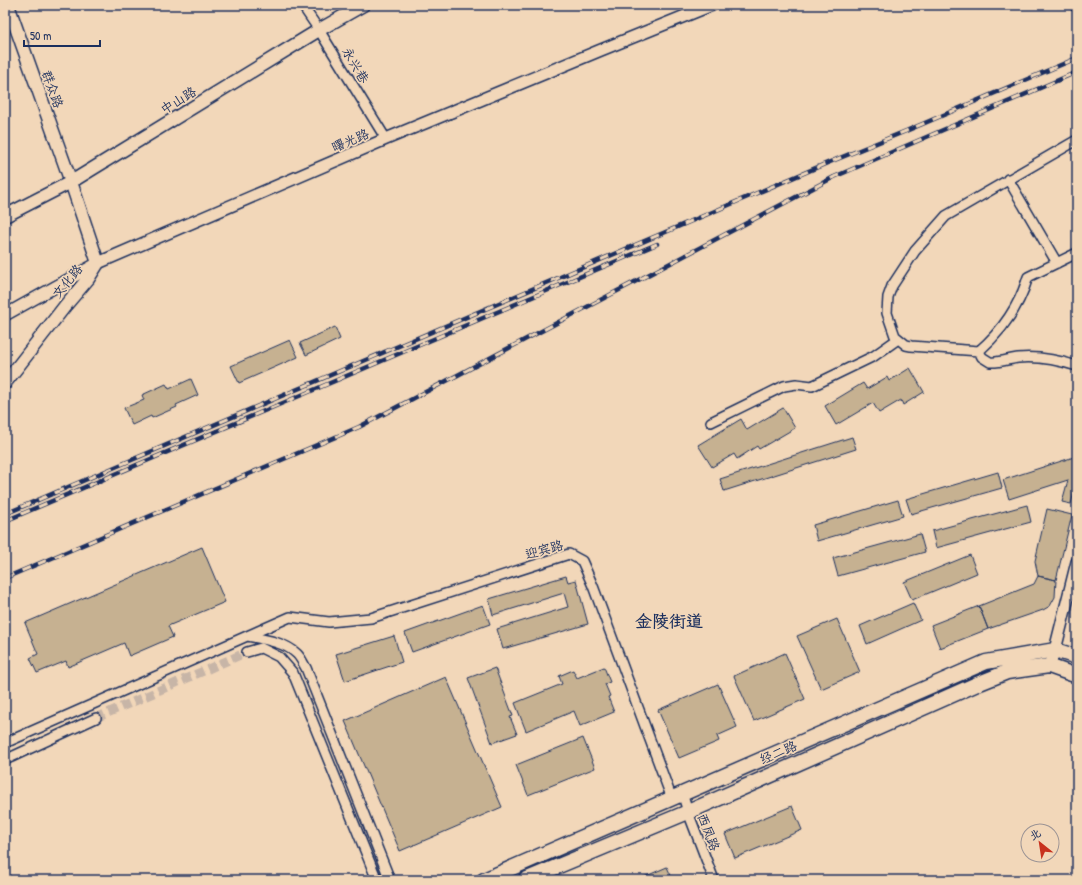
<svg xmlns="http://www.w3.org/2000/svg" width="1082" height="885" viewBox="0 0 1082 885" font-family="'Patrick Hand','LXGW WenKai TC',sans-serif">
<style>
.building{fill:#c6b191;stroke:#1b2f5e}
.lines{fill:none;stroke-linecap:round;stroke-linejoin:round}
.minor-tunnel{stroke:#c7b5a7;stroke-width:9;stroke-dasharray:9 4.5;stroke-linecap:butt}
.minor-casing{stroke:#1b2f5e;stroke-width:12}
.tertiary-casing{stroke:#1b2f5e;stroke-width:14}
.secondary-casing{stroke:#1b2f5e;stroke-width:15}
.primary-casing{stroke:#1b2f5e;stroke-width:17}
.minor{stroke:#f2d7b9;stroke-width:9}
.tertiary{stroke:#f2d7b9;stroke-width:11}
.secondary{stroke:#f2d7b9;stroke-width:12}
.primary{stroke:#f2d7b9;stroke-width:14}
.rail-casing{stroke:#1b2f5e;stroke-width:4.5}
.rail{stroke:#f2d7b9;stroke-width:3;stroke-dasharray:9;stroke-linecap:butt}
.labels{text-anchor:middle;stroke-width:3.5;stroke-linejoin:round;paint-order:stroke}
.street-label{font-size:13px;fill:#1b2f5e;stroke:#f2d7b9}
.district-label{font-size:17px;font-weight:bold;fill:#1b2f5e;stroke:#f2d7b9}
</style>
<rect width="100%" height="100%" fill="#f2d7b9"/>
<filter id="ink" filterUnits="userSpaceOnUse"><feTurbulence type="fractalNoise" baseFrequency=".025" numOctaves="2"/><feDisplacementMap in="SourceGraphic" scale="8" xChannelSelector="R" yChannelSelector="G"/><feConvolveMatrix kernelMatrix="1 2 1 2 8 2 1 2 1" color-interpolation-filters="sRGB"/></filter>
<g filter="url(#ink)">
<path class="building" d="M 335,327 L 340,339 L 306,355 L 300,343 Z
M 290,340 L 298,357 L 239,383 L 231,366 Z
M 910,368 L 924,392 L 903,405 L 901,400 L 879,413 L 873,403 L 836,425 L 825,406 L 863,383 L 867,389 L 887,377 L 889,381 Z
M 191,379 L 198,395 L 176,405 L 177,407 L 152,418 L 151,416 L 132,425 L 124,408 L 144,400 L 142,395 L 166,384 L 169,389 Z
M 783,408 L 795,428 L 759,449 L 757,446 L 737,459 L 734,454 L 712,467 L 698,445 L 741,419 L 747,430 Z
M 852,437 L 856,449 L 724,491 L 720,479 Z
M 1077,456 L 1077,480 L 1071,504 L 1062,502 L 1068,480 L 1009,499 L 1003,480 Z
M 998,472 L 1002,488 L 911,514 L 906,499 Z
M 898,500 L 903,516 L 817,541 L 813,525 Z
M 1027,505 L 1031,522 L 936,548 L 932,531 Z
M 1047,509 L 1072,515 L 1056,580 L 1038,576 L 1035,561 Z
M 920,534 L 925,552 L 838,576 L 833,558 Z
M 202,547 L 225,602 L 168,626 L 173,637 L 129,656 L 124,643 L 68,667 L 66,661 L 37,673 L 30,658 L 38,654 L 25,623 Z
M 970,555 L 977,573 L 912,600 L 904,582 Z
M 566,576 L 568,582 L 576,580 L 588,624 L 503,649 L 497,629 L 568,607 L 564,593 L 493,615 L 489,599 Z
M 1038,576 L 1056,580 L 1055,597 L 1050,606 L 1043,610 L 988,629 L 979,606 L 1034,584 Z
M 913,603 L 921,620 L 867,644 L 860,626 Z
M 483,605 L 490,624 L 412,652 L 405,633 Z
M 979,606 L 988,629 L 940,648 L 931,625 Z
M 837,619 L 860,672 L 821,689 L 797,636 Z
M 394,636 L 402,662 L 345,681 L 336,654 Z
M 785,653 L 805,699 L 754,721 L 734,676 Z
M 604,667 L 610,682 L 605,684 L 610,696 L 608,697 L 614,712 L 580,726 L 574,711 L 526,731 L 515,703 L 562,684 L 559,676 L 573,670 L 577,678 Z
M 495,668 L 513,716 L 510,717 L 517,734 L 492,743 L 468,678 Z
M 446,677 L 502,807 L 400,851 L 345,721 Z
M 718,684 L 737,727 L 717,736 L 719,741 L 679,758 L 658,710 Z
M 583,738 L 595,768 L 528,795 L 516,765 Z
M 792,806 L 802,830 L 735,858 L 725,834 Z
M 667,867 L 673,880 L 637,880 Z"/>
<g class="lines">
<path class="minor-tunnel" d="M 96,718 L 247,652"/>
<g class="minor-casing">
<path id="minor" d="M 302,5 L 319,30 L 386,139
M 1074,5 L 1077,7
M 1077,140 L 946,216 L 915,251 L 892,286 L 888,297 L 887,313 L 895,336 L 906,345 L 911,346 L 979,351 C 1003,330 1019,307 1028,277 L 1077,253
M 1008,179 L 1057,263
M 979,351 L 982,357 L 990,362 C 999,363 1009,359 1018,358 C 1038,356 1058,360 1077,366
M 711,422 L 784,386 L 796,384 L 812,386 L 874,356 L 898,339
M 247,636 C 263,639 285,642 297,654 C 301,658 303,663 306,668 L 390,880
M 247,652 L 261,648 L 279,657 L 293,673 L 377,880
M 5,743 L 290,617 L 329,622 L 371,618 L 569,554 L 582,561 L 593,586 L 672,799
M 5,760 L 96,718
M 682,793 L 688,812 L 714,880"/>
</g>
<g class="tertiary-casing">
<path id="tertiary" d="M 5,315 L 98,263 L 386,139 L 601,50 L 712,5
M 1049,666 L 1055,650 L 1077,562"/>
</g>
<g class="secondary-casing">
<path id="secondary" d="M 5,216 L 71,182 L 319,30 L 363,5
M 5,383 L 65,306 L 88,279 L 98,263 L 71,182 L 8,5"/>
</g>
<g class="primary-casing">
<path id="primary" d="M 484,880 L 986,662 L 1055,650 L 1077,657
M 525,880 L 688,812 L 977,684 L 1007,672 L 1049,666 L 1077,676"/>
</g>
<use href="#minor" class="minor"/>
<use href="#tertiary" class="tertiary"/>
<use href="#secondary" class="secondary"/>
<use href="#primary" class="primary"/>
<g class="rail-casing">
<path id="rail" d="M 5,514 L 825,164 L 906,131 L 1077,58
M 5,521 L 657,244
M 5,578 L 359,427 L 834,177 L 1077,72"/>
</g>
<use href="#rail" class="rail"/>
</g>
</g>
<g class="labels">
<g class="street-label">
<text transform="translate(356 65) rotate(59)" y="5">永兴巷</text>
<text transform="translate(53 89) rotate(70)" y="5">群众路</text>
<text transform="translate(178 100) rotate(-32)" y="5">中山路</text>
<text transform="translate(350 140) rotate(-23)" y="5">曙光路</text>
<text transform="translate(67 281) rotate(-51)" y="5">文化路</text>
<text transform="translate(544 549) rotate(-15)" y="5">迎宾路</text>
<text transform="translate(778 752) rotate(-23)" y="5">经二路</text>
<text transform="translate(709 832) rotate(69)" y="5">西凤路</text>
</g>
<g class="district-label">
<text x="669" y="627">金陵街道</text>
</g>
</g>
<rect width="1082" height="885" fill="none" stroke="#f2d7b9" stroke-width="20"/>
<rect x="10" y="10" width="1062" height="865" fill="none" stroke="#1b2f5e" stroke-width="1.5" filter="url(#ink)"/>
<g transform="translate(1040 843) rotate(330)"><circle r="19" fill="#f2d7b9" stroke="#9c9495"/>
<path d="M0-3L7 15L0 10L-7 15Z" fill="#c8321e"/>
<text y="-6" font-size="11" font-weight="bold" text-anchor="middle" fill="#1b2f5e">北</text>
</g>
<path d="M24 40v6h76v-6" fill="none" stroke="#1b2f5e" stroke-width="2"/>
<text x="30" y="40" font-size="12" fill="#1b2f5e" stroke="#f2d7b9" stroke-width="3" paint-order="stroke">50 m</text>
</svg>
